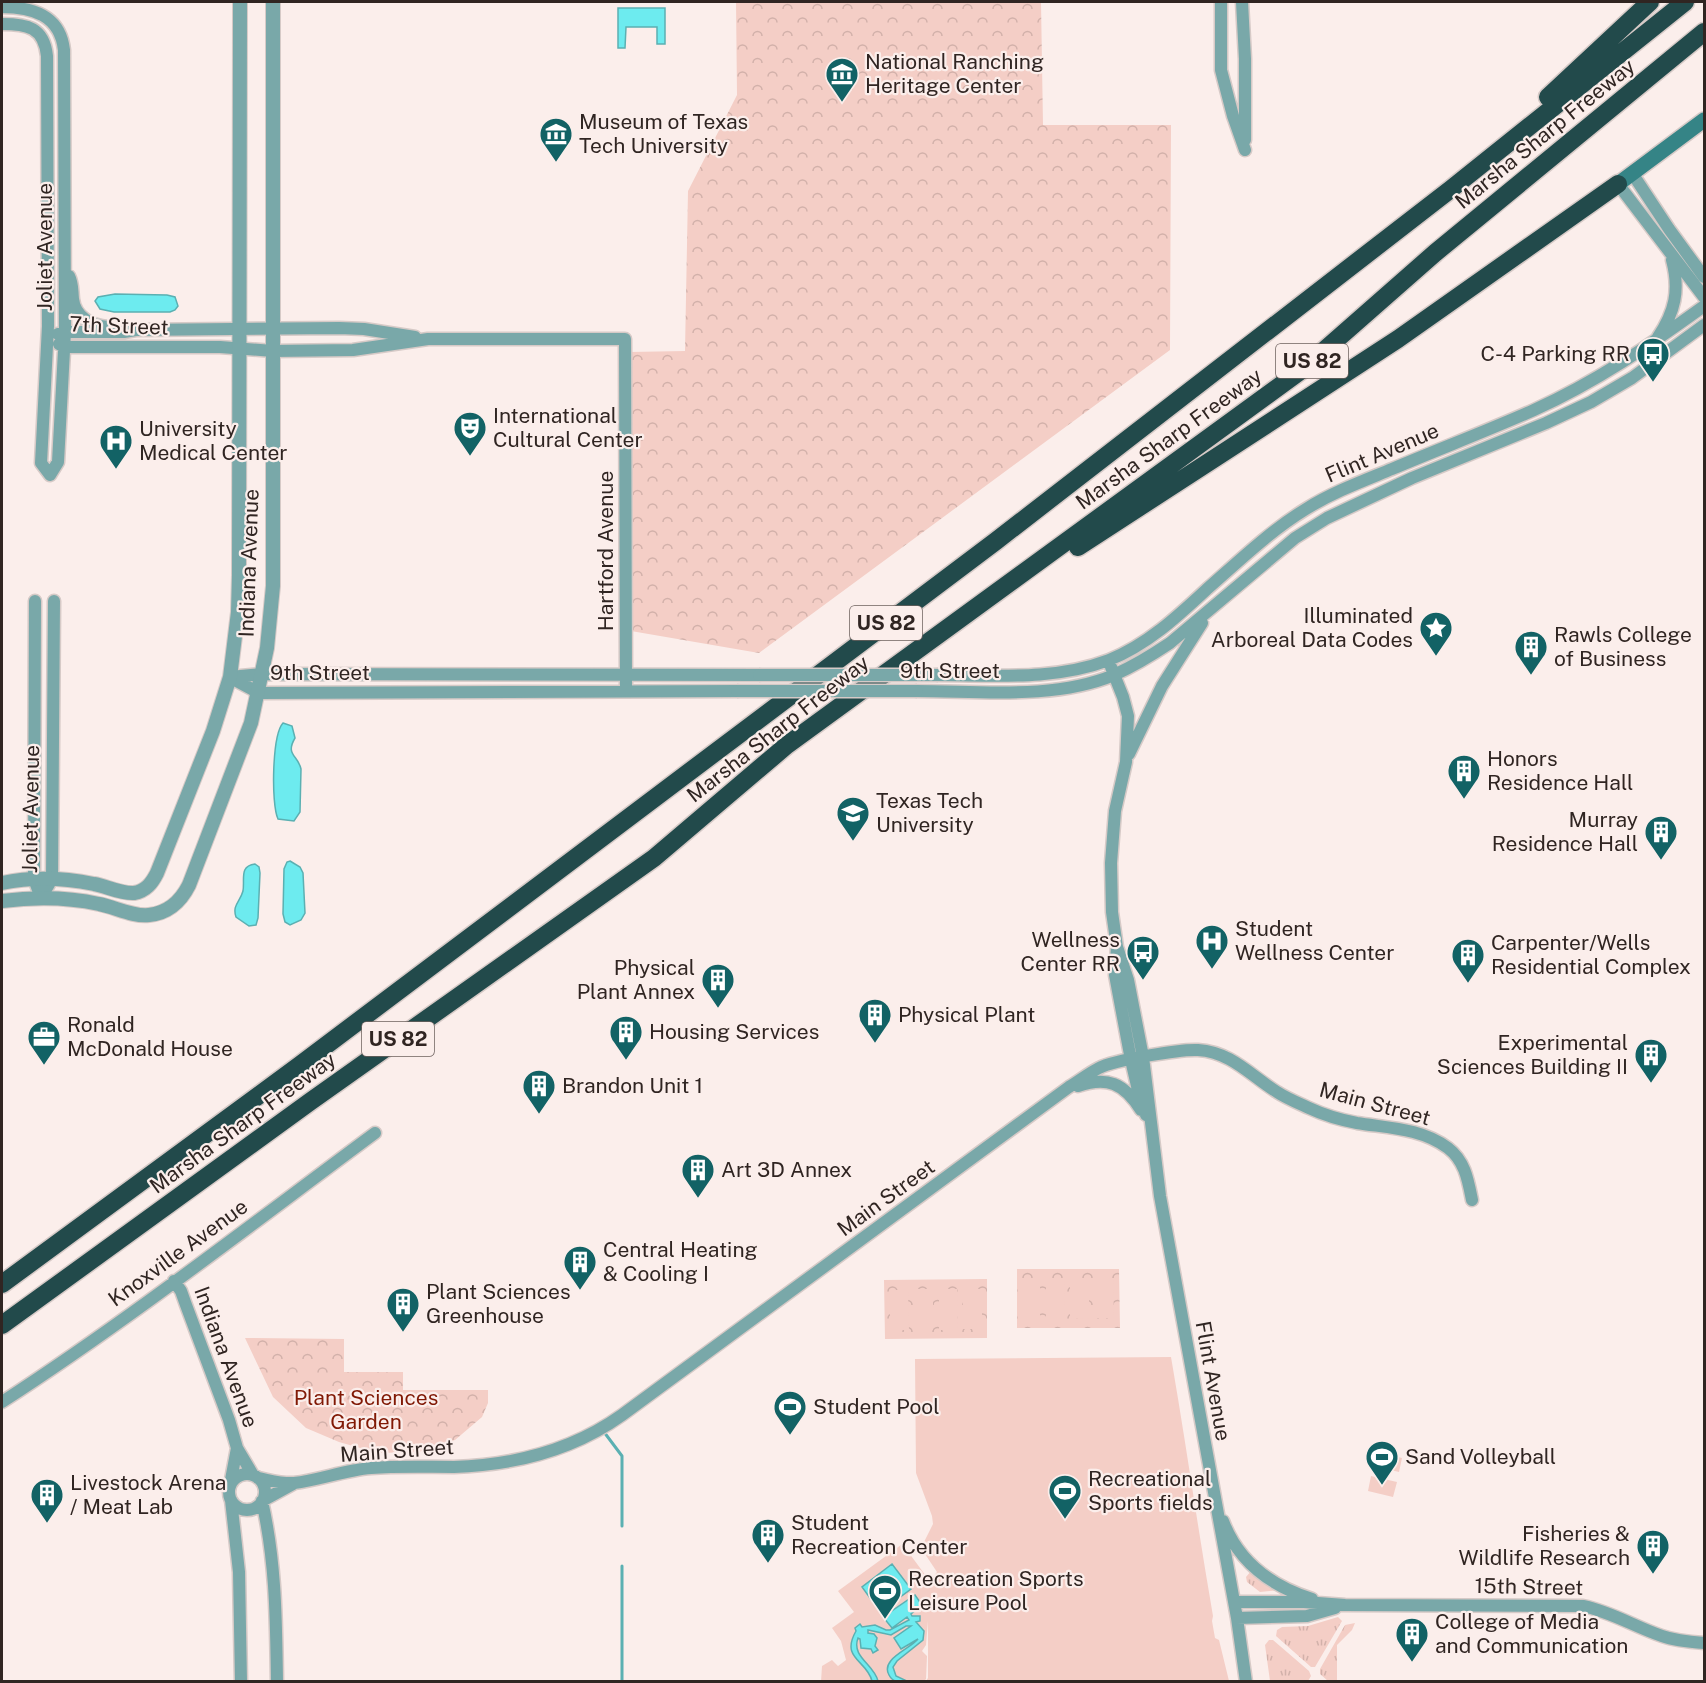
<svg xmlns="http://www.w3.org/2000/svg" width="1706" height="1683" viewBox="0 0 1706 1683" font-family="'Public Sans',sans-serif">
<style>
.grass{fill:url(#grass-tufts)}
.forest{fill:url(#forest-crowns)}
.pitch{fill:#f4cec6}
.water{fill:#6debef;stroke:#5bb0b2;stroke-width:1.5}
.lines{fill:none;stroke-linecap:round;stroke-linejoin:round}
.stream{stroke:#5bb0b2;stroke-width:3}
.minor-casing{stroke:#d6cac7;stroke-width:15}
.tertiary-casing{stroke:#d6cac7;stroke-width:16}
.secondary-casing{stroke:#d6cac7;stroke-width:18}
.motorway-casing{stroke:#d6cac7;stroke-width:21}
.minor{stroke:#79a8a9;stroke-width:12}
.tertiary{stroke:#79a8a9;stroke-width:14}
.secondary{stroke:#358486;stroke-width:15}
.motorway{stroke:#224a4b;stroke-width:18}
.minor-bridge-casing{stroke:#d6cac7;stroke-width:15;stroke-linecap:butt}
.minor-bridge{stroke:#79a8a9;stroke-width:12}
.labels{text-anchor:middle;stroke-width:4.5;stroke-linejoin:round;paint-order:stroke}
.shield{fill:#fbeeeb;stroke:#6d615e;stroke-width:1.5}
.shield-label{font-size:20px;font-weight:bold;fill:#302522}
.poi-label{font-size:21px;fill:#302522;stroke:#fbeeeb;text-anchor:start}
.street-label{font-size:21px;fill:#302522;stroke:#fbeeeb}
.park-label{font-size:21px;fill:#811905;stroke:#fbeeeb}
</style>
<defs>
<pattern id="grass-tufts" width="24" height="20" patternUnits="userSpaceOnUse" patternTransform="scale(1.5)"><rect width="24" height="20" fill="#f4cec6"/><path d="M3 7l-1-3M5 7V3M7 7l1-3M15 17l-1-3M17 17v-4M19 17l1-3" fill="none" stroke="#d2b1aa"/></pattern>
<pattern id="forest-crowns" width="20" height="18" patternUnits="userSpaceOnUse" patternTransform="scale(1.5)"><rect width="20" height="18" fill="#f4cec6"/><path d="M2 6a3 3 0 1 1 6 0M12 15a3 3 0 1 1 6 0" fill="none" stroke="#d2b1aa"/></pattern>
</defs>
<rect width="100%" height="100%" fill="#fbeeeb"/>
<path class="grass" d="M 1251,1571 L 1280,1590 L 1260,1592 L 1247,1582 L 1246,1577 Z
M 1338,1617 L 1342,1621 L 1315,1667 L 1311,1667 L 1276,1636 L 1277,1630 L 1282,1627 L 1308,1626 Z
M 1355,1623 L 1352,1630 L 1337,1645 L 1337,1681 L 1328,1681 L 1320,1674 L 1320,1669 L 1345,1625 Z
M 1269,1640 L 1273,1640 L 1309,1671 L 1311,1676 L 1308,1681 L 1270,1681 L 1265,1645 Z"/>
<path class="forest" d="M 736,2 L 1041,2 L 1043,125 L 1171,125 L 1170,350 L 759,653 L 631,631 L 629,352 L 685,351 L 688,191 L 737,95 Z
M 1017,1269 L 1119,1269 L 1120,1328 L 1017,1328 Z
M 987,1279 L 987,1338 L 885,1339 L 884,1280 Z
M 245,1338 L 344,1339 L 344,1372 L 403,1372 L 403,1390 L 488,1390 L 488,1403 L 482,1417 L 455,1440 L 419,1452 L 378,1453 L 339,1442 L 306,1428 L 273,1397 Z"/>
<path class="pitch" d="M 1070,1278 L 1089,1278 L 1089,1318 L 1070,1319 Z
M 1095,1278 L 1113,1278 L 1114,1318 L 1095,1318 Z
M 1022,1279 L 1040,1279 L 1040,1319 L 1022,1319 Z
M 1046,1279 L 1064,1279 L 1065,1319 L 1046,1319 Z
M 933,1289 L 933,1330 L 914,1330 L 914,1289 Z
M 957,1289 L 958,1330 L 939,1330 L 939,1289 Z
M 963,1289 L 982,1289 L 982,1329 L 963,1329 Z
M 890,1290 L 908,1290 L 909,1330 L 890,1330 Z
M 1171,1357 C 1186,1443 1198,1530 1213,1616 L 1212,1621 L 1215,1638 L 1219,1640 L 1229,1681 L 926,1681 L 928,1678 L 928,1621 L 926,1645 L 922,1651 L 927,1656 L 926,1679 L 924,1681 L 821,1682 L 822,1666 L 832,1660 L 838,1666 L 846,1660 L 841,1641 L 832,1628 L 854,1612 L 838,1591 L 901,1545 L 907,1554 L 909,1553 L 926,1576 L 923,1578 L 927,1587 L 928,1583 L 937,1572 L 921,1548 L 933,1524 L 932,1516 L 916,1473 L 915,1359 Z
M 1377,1452 L 1402,1458 L 1399,1472 L 1374,1466 Z
M 1371,1476 L 1397,1482 L 1393,1497 L 1368,1491 Z"/>
<path class="water" d="M 618,8 L 665,8 L 665,44 L 657,44 L 657,27 L 626,27 L 625,48 L 618,48 Z
M 115,294 L 167,295 L 175,297 L 178,306 L 175,310 L 170,312 L 114,312 L 100,309 L 95,301 L 98,297 Z
M 283,723 L 292,726 L 295,738 C 285,755 298,755 301,769 L 300,812 L 294,821 L 278,819 C 271,804 272,735 283,723 Z
M 290,861 L 300,867 L 303,873 L 305,913 L 301,920 L 290,925 L 285,922 L 283,914 L 284,869 L 287,862 Z
M 255,864 L 259,867 L 260,873 L 258,918 L 256,925 L 249,926 L 236,917 C 232,905 240,902 243,891 C 245,879 239,866 255,864 Z
M 892,1564 L 911,1589 L 880,1612 L 862,1587 Z
M 915,1595 L 922,1605 L 911,1614 L 912,1616 L 920,1616 L 920,1621 L 916,1622 L 924,1631 L 923,1640 L 897,1661 L 893,1667 L 896,1676 L 907,1681 C 900,1682 893,1683 889,1675 C 880,1659 910,1649 918,1639 L 901,1649 L 894,1638 L 911,1626 L 906,1626 L 891,1635 L 868,1630 L 868,1633 L 874,1634 L 877,1638 L 875,1646 L 878,1650 L 873,1653 L 871,1649 L 861,1648 L 860,1639 L 858,1638 C 851,1657 874,1664 878,1681 L 872,1681 C 867,1660 840,1659 856,1631 L 855,1628 L 860,1624 L 862,1627 L 875,1625 L 886,1630 L 890,1630 L 909,1620 L 907,1617 L 892,1628 L 883,1617 Z"/>
<g class="lines">
<path class="stream" d="M 604,1432 L 622,1456 L 622,1526
M 622,1566 L 622,1682"/>
<g class="minor-casing">
<path id="minor" d="M 1221,2 L 1221,70 L 1233,116 L 1245,150
M 1242,2 L 1245,59 L 1245,140
M 2,7 C 32,7 60,15 64,50 L 65,332 L 58,462 L 50,475 L 41,463 L 48,326 L 47,56 C 44,27 27,24 2,24
M 1632,173 L 1669,229 L 1704,277
M 1618,184 L 1704,297
M 69,276 C 73,284 72,290 73,299 C 75,317 92,326 108,327
M 58,334 L 65,332 L 124,332 L 136,330 L 339,328 L 364,329 L 415,337
M 1658,337 C 1675,312 1680,290 1672,260
M 59,344 L 64,347 L 220,347 L 273,351 L 353,350 L 428,339 L 625,339 L 626,691
M 35,601 L 34,879 L 41,898
M 1111,667 L 1123,697 L 1128,716 L 1126,762 L 1115,811 L 1111,863 L 1112,912 L 1117,947 L 1115,975 L 1131,1060 L 1140,1099 L 1146,1115
M 938,675 C 995,675 1054,681 1109,660 C 1147,645 1178,616 1207,589 C 1239,561 1270,531 1306,509 C 1333,492 1363,481 1392,469 C 1439,449 1487,431 1534,410 C 1596,382 1650,345 1704,306
M 230,677 L 263,674 L 759,675
M 231,678 L 259,693 L 737,691
M 917,691 C 981,691 1054,700 1114,675 C 1134,666 1152,655 1170,643 L 1295,538 L 1327,518 L 1412,478 L 1546,423 L 1591,402 L 1632,378 L 1704,325
M 1129,754 L 1162,686 L 1202,623
M 41,898 L 52,879 L 54,601
M 1117,947 L 1128,980 L 1143,1057 L 1160,1196 L 1237,1618 L 1246,1682
M 1078,1086 C 1107,1076 1124,1083 1141,1110
M 174,1281 L 181,1291 L 186,1305 L 229,1420 L 237,1448 L 253,1475
M 2,1402 C 130,1319 252,1224 375,1133
M229 1492a18 18 0 1 1 36 0a18 18 0 1 1-36 0Z
M 258,1478 C 269,1480 282,1484 294,1483 C 320,1480 345,1470 371,1468 C 398,1466 426,1467 454,1467 C 514,1465 573,1450 622,1415 L 1069,1087 C 1079,1081 1089,1073 1099,1068 C 1114,1060 1181,1049 1198,1050 C 1231,1052 1250,1075 1277,1092 C 1286,1098 1298,1103 1309,1108 C 1324,1115 1341,1120 1357,1123 C 1388,1128 1421,1128 1448,1148 C 1465,1161 1468,1180 1472,1200
M 230,1485 L 237,1448
M 231,1500 L 239,1572 L 241,1682
M 1223,1521 C 1238,1561 1271,1586 1312,1599
M 1234,1602 L 1304,1602 L 1345,1605 L 1583,1606 C 1612,1612 1635,1627 1662,1636 C 1676,1641 1690,1642 1704,1643
M 1237,1618 L 1307,1616 L 1335,1608
M 277,1682 C 276,1619 276,1563 262,1501 L 293,1484"/>
</g>
<g class="tertiary-casing">
<path id="tertiary" d="M 2,883 C 31,877 64,878 94,884 C 106,886 121,894 134,893 C 146,891 152,883 157,873 L 213,731 L 230,677 L 238,612 L 239,575 L 240,2
M 2,901 C 34,897 67,897 99,904 C 115,907 133,917 149,915 C 168,913 181,901 189,885 L 251,723 L 267,648 L 273,586 L 273,2"/>
</g>
<g class="secondary-casing">
<path id="secondary" d="M 1618,184 L 1704,120"/>
</g>
<g class="motorway-casing">
<path id="motorway" d="M 1548,97 L 1650,2
M 1078,547 L 1398,339 L 1618,184
M 2,1284 L 300,1065 L 996,541 L 1451,189 L 1685,2
M 2,1325 L 311,1101 L 654,858 L 787,745 L 1303,369 L 1435,253 L 1704,32"/>
</g>
<use href="#minor" class="minor"/>
<use href="#tertiary" class="tertiary"/>
<use href="#secondary" class="secondary"/>
<use href="#motorway" class="motorway"/>
<g class="minor-bridge-casing">
<path id="minor-bridge" d="M 759,675 L 938,675
M 737,691 L 917,691"/>
</g>
<use href="#minor-bridge" class="minor-bridge"/>
</g>
<defs>
<g id="museum-pin" transform="scale(1.725)"><path d="M0 17L-7.5 6A9.5 9.5 0 1 1 7.5 6Z" fill="#126265" stroke="#fbeeeb"/><path d="M0-6L6-3V-2H-6V-3ZM-5-1h2V3h-2ZM-1-1h2V3h-2ZM3-1h2V3H3ZM-6 4H6V6H-6Z" fill="#fff"/></g>
<g id="bus-pin" transform="scale(1.725)"><path d="M0 17L-7.5 6A9.5 9.5 0 1 1 7.5 6Z" fill="#126265" stroke="#fbeeeb"/><path d="M-5-6H5V4H4V6H2V4H-2V6H-4V4H-5ZM-3.5-4V0h7V-4ZM-3.5 1.2v1.5H-2V1.2ZM2 1.2v1.5H3.5V1.2Z" fill="#fff"/></g>
<g id="theatre-pin" transform="scale(1.725)"><path d="M0 17L-7.5 6A9.5 9.5 0 1 1 7.5 6Z" fill="#126265" stroke="#fbeeeb"/><path d="M-5-5.5Q0-4 5-5.5V0Q5 5 0 6Q-5 5-5 0ZM-3.3-2.5H-1v1.5H-3.3ZM1-2.5H3.3v1.5H1ZM-2.8 1Q0 5.5 2.8 1Z" fill="#fff"/></g>
<g id="hospital-pin" transform="scale(1.725)"><path d="M0 17L-7.5 6A9.5 9.5 0 1 1 7.5 6Z" fill="#126265" stroke="#fbeeeb"/><path d="M-5-5h3v3.5h4V-5h3V5h-3V1.5h-4V5h-3Z" fill="#fff"/></g>
<g id="sight-pin" transform="scale(1.725)"><path d="M0 17L-7.5 6A9.5 9.5 0 1 1 7.5 6Z" fill="#126265" stroke="#fbeeeb"/><path d="M0-6L1.8-2.2L6-1.7L2.9 1.2L3.7 5.4L0 3.3L-3.7 5.4L-2.9 1.2L-6-1.7L-1.8-2.2Z" fill="#fff"/></g>
<g id="building-pin" transform="scale(1.725)"><path d="M0 17L-7.5 6A9.5 9.5 0 1 1 7.5 6Z" fill="#126265" stroke="#fbeeeb"/><path d="M-4-6H4V6H1V3H-1V6H-4ZM-2.5-4.3h1.7v1.8h-1.7ZM.8-4.3h1.7v1.8H.8ZM-2.5-1h1.7V.8h-1.7ZM.8-1h1.7V.8H.8Z" fill="#fff"/></g>
<g id="university-pin" transform="scale(1.725)"><path d="M0 17L-7.5 6A9.5 9.5 0 1 1 7.5 6Z" fill="#126265" stroke="#fbeeeb"/><path d="M0-5L7-2L0 1L-7-2ZM-4 1L0 2.5L4 1V4Q0 6-4 4Z" fill="#fff"/></g>
<g id="office-pin" transform="scale(1.725)"><path d="M0 17L-7.5 6A9.5 9.5 0 1 1 7.5 6Z" fill="#126265" stroke="#fbeeeb"/><path d="M-6-3h4V-5.5h4V-3h4V5H-6ZM-1-4.5V-3h2v-1.5ZM-6 0V1H6V0Z" fill="#fff"/></g>
<g id="stadium-pin" transform="scale(1.725)"><path d="M0 17L-7.5 6A9.5 9.5 0 1 1 7.5 6Z" fill="#126265" stroke="#fbeeeb"/><path d="M0-5a6.5 5 0 1 0 0 10a6.5 5 0 1 0 0-10ZM-3.5-1.8h7v3.6h-7Z" fill="#fff"/></g>
</defs>
<g fill-rule="evenodd">
<use href="#museum-pin" x="842" y="74"/>
<use href="#museum-pin" x="556" y="134"/>
<use href="#bus-pin" x="1653" y="354"/>
<use href="#theatre-pin" x="470" y="428"/>
<use href="#hospital-pin" x="116" y="441"/>
<use href="#sight-pin" x="1436" y="628"/>
<use href="#building-pin" x="1531" y="647"/>
<use href="#building-pin" x="1464" y="771"/>
<use href="#university-pin" x="853" y="813"/>
<use href="#building-pin" x="1661" y="832"/>
<use href="#hospital-pin" x="1212" y="941"/>
<use href="#bus-pin" x="1143" y="952"/>
<use href="#building-pin" x="1468" y="955"/>
<use href="#building-pin" x="718" y="980"/>
<use href="#building-pin" x="875" y="1015"/>
<use href="#building-pin" x="626" y="1032"/>
<use href="#office-pin" x="44" y="1037"/>
<use href="#building-pin" x="1651" y="1055"/>
<use href="#building-pin" x="539" y="1086"/>
<use href="#building-pin" x="698" y="1170"/>
<use href="#building-pin" x="580" y="1262"/>
<use href="#building-pin" x="403" y="1304"/>
<use href="#stadium-pin" x="790" y="1407"/>
<use href="#stadium-pin" x="1382" y="1457"/>
<use href="#stadium-pin" x="1065" y="1491"/>
<use href="#building-pin" x="47" y="1495"/>
<use href="#building-pin" x="768" y="1535"/>
<use href="#building-pin" x="1653" y="1546"/>
<use href="#stadium-pin" x="885" y="1591"/>
<use href="#building-pin" x="1412" y="1634"/>
</g>
<g class="labels">
<g class="shield">
<rect x="1276" y="344" width="72" height="34" rx="4.5"/>
<rect x="850" y="606" width="72" height="34" rx="4.5"/>
<rect x="362" y="1022" width="72" height="34" rx="4.5"/>
</g>
<g class="shield-label">
<text x="1312" y="368">US 82</text>
<text x="886" y="630">US 82</text>
<text x="398" y="1046">US 82</text>
</g>
<g class="poi-label">
<text x="865" y="69">National Ranching<tspan x="865" dy="24">Heritage Center</tspan></text>
<text x="579" y="129">Museum of Texas<tspan x="579" dy="24">Tech University</tspan></text>
<text x="1630" y="361" text-anchor="end">C-4 Parking RR</text>
<text x="493" y="423">International<tspan x="493" dy="24">Cultural Center</tspan></text>
<text x="139" y="436">University<tspan x="139" dy="24">Medical Center</tspan></text>
<text x="1413" y="623" text-anchor="end">Illuminated<tspan x="1413" dy="24">Arboreal Data Codes</tspan></text>
<text x="1554" y="642">Rawls College<tspan x="1554" dy="24">of Business</tspan></text>
<text x="1487" y="766">Honors<tspan x="1487" dy="24">Residence Hall</tspan></text>
<text x="876" y="808">Texas Tech<tspan x="876" dy="24">University</tspan></text>
<text x="1638" y="827" text-anchor="end">Murray<tspan x="1638" dy="24">Residence Hall</tspan></text>
<text x="1235" y="936">Student<tspan x="1235" dy="24">Wellness Center</tspan></text>
<text x="1120" y="947" text-anchor="end">Wellness<tspan x="1120" dy="24">Center RR</tspan></text>
<text x="1491" y="950">Carpenter/Wells<tspan x="1491" dy="24">Residential Complex</tspan></text>
<text x="695" y="975" text-anchor="end">Physical<tspan x="695" dy="24">Plant Annex</tspan></text>
<text x="898" y="1022">Physical Plant</text>
<text x="67" y="1032">Ronald<tspan x="67" dy="24">McDonald House</tspan></text>
<text x="649" y="1039">Housing Services</text>
<text x="1628" y="1050" text-anchor="end">Experimental<tspan x="1628" dy="24">Sciences Building II</tspan></text>
<text x="562" y="1093">Brandon Unit 1</text>
<text x="721" y="1177">Art 3D Annex</text>
<text x="603" y="1257">Central Heating<tspan x="603" dy="24">&amp; Cooling I</tspan></text>
<text x="426" y="1299">Plant Sciences<tspan x="426" dy="24">Greenhouse</tspan></text>
<text x="813" y="1414">Student Pool</text>
<text x="1405" y="1464">Sand Volleyball</text>
<text x="1088" y="1486">Recreational<tspan x="1088" dy="24">Sports fields</tspan></text>
<text x="70" y="1490">Livestock Arena<tspan x="70" dy="24">/ Meat Lab</tspan></text>
<text x="791" y="1530">Student<tspan x="791" dy="24">Recreation Center</tspan></text>
<text x="1630" y="1541" text-anchor="end">Fisheries &amp;<tspan x="1630" dy="24">Wildlife Research</tspan></text>
<text x="908" y="1586">Recreation Sports<tspan x="908" dy="24">Leisure Pool</tspan></text>
<text x="1435" y="1629">College of Media<tspan x="1435" dy="24">and Communication</tspan></text>
</g>
<g class="street-label">
<text transform="translate(1545 134) rotate(-39)" y="7">Marsha Sharp Freeway</text>
<text transform="translate(45 247) rotate(-90)" y="7">Joliet Avenue</text>
<text transform="translate(119 326) rotate(2)" y="7">7th Street</text>
<text transform="translate(1169 439) rotate(-36)" y="7">Marsha Sharp Freeway</text>
<text transform="translate(1382 453) rotate(-23)" y="7">Flint Avenue</text>
<text transform="translate(606 551) rotate(-90)" y="7">Hartford Avenue</text>
<text transform="translate(249 563) rotate(-88)" y="7">Indiana Avenue</text>
<text x="950" y="678">9th Street</text>
<text x="320" y="680">9th Street</text>
<text transform="translate(778 729) rotate(-38)" y="7">Marsha Sharp Freeway</text>
<text transform="translate(31 809) rotate(-89)" y="7">Joliet Avenue</text>
<text transform="translate(1375 1104) rotate(15)" y="7">Main Street</text>
<text transform="translate(243 1123) rotate(-36)" y="7">Marsha Sharp Freeway</text>
<text transform="translate(886 1198) rotate(-36)" y="7">Main Street</text>
<text transform="translate(178 1253) rotate(-36)" y="7">Knoxville Avenue</text>
<text transform="translate(226 1357) rotate(70)" y="7">Indiana Avenue</text>
<text transform="translate(1213 1381) rotate(80)" y="7">Flint Avenue</text>
<text transform="translate(397 1451) rotate(-4)" y="7">Main Street</text>
<text transform="translate(1529 1587) rotate(1)" y="7">15th Street</text>
</g>
<g class="park-label">
<text x="366" y="1405">Plant Sciences<tspan x="366" dy="24">Garden</tspan></text>
</g>
</g>
<rect width="1706" height="1683" fill="none" stroke="#302522" stroke-width="6"/>
</svg>
